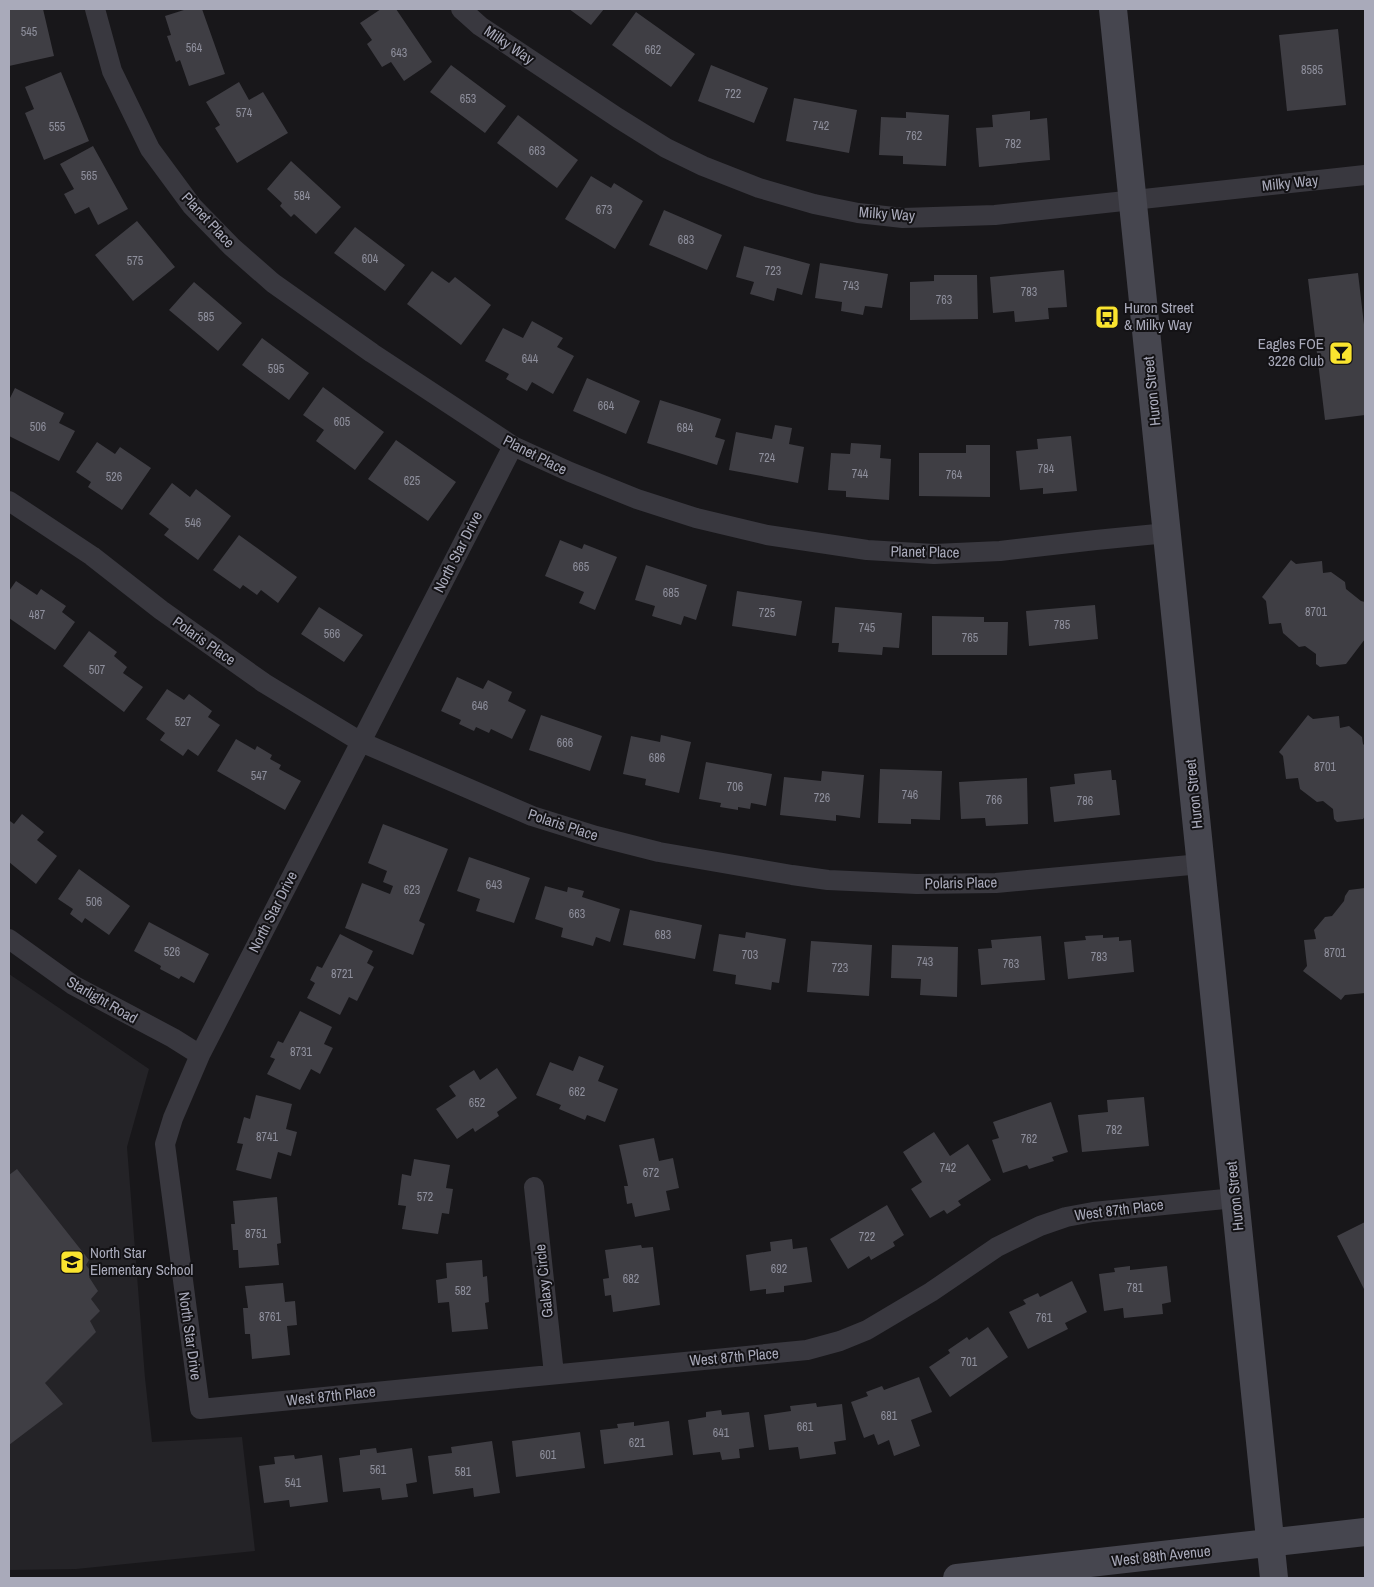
<svg xmlns="http://www.w3.org/2000/svg" width="1374" height="1587" viewBox="0 0 1374 1587" font-family="'Archivo Narrow',sans-serif">
<style>
.built{fill:#242327}
.building{fill:#3f3e44}
.lines{fill:none;stroke-linecap:round;stroke-linejoin:round}
.minor{stroke:#39383f;stroke-width:20}
.secondary{stroke:#46464f;stroke-width:28}
.labels{text-anchor:middle;stroke-width:4;stroke-linejoin:round;paint-order:stroke}
.number-label{font-size:12px;fill:#8e8f9c}
.street-label{font-size:15px;fill:#a9aaba;stroke:#131215}
.poi-label{font-size:15px;fill:#a9aaba;stroke:#131215;text-anchor:start}
</style>
<rect width="100%" height="100%" fill="#18171a"/>
<path class="built" d="M 9,974 L 149,1069 L 127,1147 L 145,1378 L 152,1442 L 242,1437 L 255,1551 L 76,1569 L 9,1570 Z"/>
<path class="building" d="M 9,9 L 43,9 L 54,56 L 9,66 Z
M 187,9 L 202,9 L 225,74 L 189,86 L 180,60 L 176,62 L 167,36 L 171,35 L 165,16 Z
M 381,9 L 396,9 L 432,62 L 404,81 L 391,62 L 382,67 L 367,44 L 372,40 L 360,23 Z
M 569,9 L 604,9 L 591,25 Z
M 636,12 L 695,54 L 671,87 L 612,45 Z
M 1338,29 L 1346,105 L 1287,111 L 1279,35 Z
M 451,65 L 506,106 L 485,133 L 430,92 Z
M 711,65 L 768,88 L 754,123 L 698,101 Z
M 61,72 L 89,141 L 44,160 L 25,113 L 34,109 L 25,87 Z
M 239,82 L 249,100 L 263,92 L 288,133 L 237,163 L 215,128 L 220,125 L 206,102 Z
M 794,98 L 857,110 L 849,153 L 786,141 Z
M 1030,111 L 1030,120 L 1047,118 L 1050,160 L 979,167 L 976,128 L 993,127 L 992,115 Z
M 906,112 L 949,115 L 946,166 L 903,164 L 903,156 L 879,155 L 881,117 L 906,118 Z
M 518,115 L 578,160 L 557,188 L 497,143 Z
M 93,146 L 128,209 L 98,225 L 89,207 L 75,214 L 64,194 L 74,189 L 60,164 Z
M 291,161 L 341,207 L 316,234 L 294,214 L 291,217 L 280,206 L 282,203 L 267,189 Z
M 591,176 L 611,188 L 614,183 L 643,201 L 615,249 L 565,219 Z
M 664,210 L 722,235 L 707,270 L 649,245 Z
M 137,221 L 175,267 L 133,301 L 95,255 Z
M 355,227 L 405,265 L 385,291 L 334,253 Z
M 744,246 L 810,264 L 802,295 L 777,288 L 774,301 L 750,294 L 754,282 L 736,277 Z
M 820,263 L 888,274 L 882,308 L 865,306 L 863,315 L 841,311 L 842,302 L 815,298 Z
M 1064,270 L 1067,307 L 1048,308 L 1049,319 L 1015,322 L 1014,311 L 993,313 L 990,277 Z
M 432,271 L 449,283 L 455,277 L 491,305 L 461,345 L 407,304 Z
M 1358,273 L 1365,333 L 1365,415 L 1325,420 L 1308,279 Z
M 934,275 L 977,275 L 978,319 L 910,320 L 910,282 L 934,281 Z
M 194,282 L 242,323 L 218,351 L 169,310 Z
M 532,321 L 563,338 L 557,347 L 574,356 L 553,394 L 532,382 L 527,391 L 506,379 L 509,374 L 485,361 L 503,328 L 523,338 Z
M 262,338 L 309,373 L 289,400 L 242,365 Z
M 587,378 L 640,401 L 626,434 L 573,411 Z
M 323,387 L 384,432 L 355,470 L 316,441 L 324,430 L 303,415 Z
M 15,388 L 64,413 L 59,423 L 75,431 L 59,461 L 9,436 L 9,400 Z
M 660,400 L 721,419 L 715,437 L 725,440 L 717,465 L 647,443 Z
M 775,425 L 792,428 L 789,444 L 804,447 L 798,483 L 729,470 L 736,432 L 772,439 Z
M 1071,436 L 1077,491 L 1043,494 L 1043,488 L 1020,490 L 1016,451 L 1038,449 L 1037,439 Z
M 396,440 L 456,482 L 428,521 L 368,479 Z
M 97,442 L 115,454 L 120,447 L 151,468 L 122,510 L 88,487 L 91,482 L 76,472 Z
M 851,443 L 881,445 L 880,458 L 891,459 L 889,500 L 846,497 L 846,491 L 828,490 L 831,453 L 850,454 Z
M 966,445 L 990,445 L 990,497 L 919,496 L 919,453 L 966,453 Z
M 172,483 L 190,497 L 196,489 L 231,516 L 198,560 L 164,535 L 169,529 L 149,514 Z
M 239,535 L 297,577 L 278,603 L 261,590 L 257,595 L 243,585 L 240,589 L 213,570 Z
M 560,540 L 582,549 L 584,544 L 617,557 L 595,610 L 579,603 L 584,592 L 545,576 Z
M 1291,560 L 1296,564 L 1322,561 L 1323,573 L 1331,572 L 1345,582 L 1346,589 L 1361,601 L 1365,602 L 1365,639 L 1346,664 L 1320,667 L 1316,664 L 1316,654 L 1305,646 L 1299,647 L 1283,633 L 1281,623 L 1269,624 L 1266,601 L 1262,597 Z
M 646,565 L 707,585 L 696,620 L 684,616 L 681,625 L 652,616 L 655,606 L 635,600 Z
M 16,581 L 37,595 L 41,589 L 66,606 L 62,612 L 75,622 L 55,650 L 9,618 L 9,591 Z
M 737,591 L 802,601 L 796,636 L 732,626 Z
M 1095,605 L 1098,639 L 1029,646 L 1026,611 Z
M 319,607 L 363,635 L 344,662 L 301,634 Z
M 835,607 L 902,613 L 899,648 L 883,647 L 882,655 L 838,652 L 839,643 L 832,643 Z
M 932,616 L 984,617 L 984,622 L 1008,622 L 1007,655 L 932,655 Z
M 89,631 L 117,652 L 114,656 L 127,667 L 123,673 L 143,687 L 124,712 L 63,666 Z
M 457,677 L 483,689 L 488,680 L 512,692 L 508,701 L 526,710 L 512,739 L 491,729 L 489,733 L 476,727 L 474,731 L 459,724 L 461,720 L 441,711 Z
M 167,689 L 184,700 L 189,694 L 212,711 L 208,717 L 220,725 L 198,756 L 188,749 L 183,756 L 160,740 L 165,733 L 146,719 Z
M 541,715 L 602,736 L 590,771 L 529,750 Z
M 1308,715 L 1313,719 L 1339,716 L 1340,728 L 1349,726 L 1362,737 L 1363,744 L 1365,746 L 1365,816 L 1363,819 L 1337,822 L 1334,819 L 1333,809 L 1323,801 L 1317,802 L 1300,789 L 1298,778 L 1286,779 L 1283,756 L 1279,752 Z
M 661,735 L 691,742 L 679,793 L 645,785 L 646,779 L 623,774 L 631,736 L 660,742 Z
M 236,739 L 255,750 L 257,746 L 272,755 L 270,759 L 281,765 L 279,769 L 301,781 L 285,810 L 217,771 Z
M 706,762 L 772,774 L 766,806 L 751,803 L 750,809 L 738,807 L 738,810 L 720,807 L 721,803 L 699,799 Z
M 880,769 L 942,771 L 940,820 L 911,819 L 911,824 L 878,823 Z
M 1111,770 L 1112,780 L 1116,780 L 1120,815 L 1054,822 L 1050,787 L 1075,784 L 1074,774 Z
M 822,771 L 864,775 L 860,818 L 836,815 L 836,821 L 780,815 L 784,777 L 821,781 Z
M 1027,778 L 1028,824 L 986,826 L 985,818 L 961,819 L 959,782 Z
M 22,814 L 44,832 L 37,840 L 57,856 L 36,884 L 9,862 L 9,823 L 10,821 L 14,824 Z
M 383,824 L 448,849 L 419,921 L 425,924 L 413,955 L 345,928 L 362,883 L 390,894 L 393,886 L 383,882 L 387,871 L 368,863 Z
M 469,857 L 530,878 L 514,923 L 476,911 L 480,899 L 457,891 Z
M 79,869 L 130,906 L 109,935 L 85,918 L 82,923 L 70,914 L 73,909 L 58,899 Z
M 545,886 L 567,892 L 568,887 L 584,891 L 582,897 L 620,909 L 610,942 L 596,937 L 593,946 L 561,937 L 563,928 L 535,919 Z
M 1365,888 L 1365,993 L 1345,995 L 1341,1000 L 1303,971 L 1307,966 L 1304,940 L 1316,939 L 1314,930 L 1325,917 L 1332,916 L 1344,901 L 1345,896 L 1349,890 Z
M 630,910 L 702,925 L 695,959 L 623,945 Z
M 149,922 L 209,954 L 194,983 L 181,976 L 179,979 L 160,969 L 161,966 L 134,951 Z
M 746,932 L 786,939 L 779,983 L 772,982 L 771,990 L 735,984 L 736,975 L 713,971 L 719,934 L 745,938 Z
M 340,934 L 373,951 L 367,963 L 374,967 L 357,1001 L 349,997 L 340,1015 L 307,998 L 315,983 L 310,980 L 317,966 L 322,968 Z
M 1103,935 L 1103,938 L 1119,937 L 1119,941 L 1131,940 L 1134,972 L 1068,979 L 1064,942 L 1086,940 L 1085,936 Z
M 1041,936 L 1045,980 L 981,985 L 978,949 L 992,948 L 991,940 Z
M 811,941 L 872,945 L 869,996 L 807,992 Z
M 892,945 L 958,947 L 957,997 L 920,995 L 921,979 L 891,978 Z
M 300,1011 L 332,1027 L 324,1044 L 333,1048 L 320,1074 L 311,1069 L 300,1090 L 267,1074 L 275,1059 L 270,1057 L 278,1041 L 283,1043 Z
M 579,1056 L 604,1066 L 598,1081 L 618,1089 L 605,1122 L 587,1115 L 585,1120 L 559,1109 L 561,1105 L 536,1095 L 550,1062 L 573,1071 Z
M 497,1068 L 517,1098 L 497,1112 L 499,1116 L 475,1132 L 473,1128 L 457,1139 L 436,1109 L 456,1096 L 449,1086 L 474,1070 L 480,1080 Z
M 256,1095 L 292,1104 L 286,1129 L 297,1132 L 291,1156 L 278,1152 L 271,1179 L 236,1170 L 243,1144 L 237,1143 L 244,1117 L 250,1119 Z
M 1144,1097 L 1149,1146 L 1082,1152 L 1078,1115 L 1108,1112 L 1107,1100 Z
M 1051,1102 L 1068,1152 L 1052,1157 L 1054,1161 L 1029,1169 L 1027,1165 L 1003,1173 L 992,1140 L 999,1138 L 993,1122 Z
M 934,1132 L 950,1156 L 968,1144 L 991,1180 L 958,1201 L 961,1205 L 947,1214 L 944,1210 L 930,1218 L 911,1189 L 922,1182 L 903,1152 Z
M 654,1138 L 659,1161 L 673,1158 L 679,1188 L 666,1191 L 670,1210 L 635,1217 L 632,1203 L 627,1204 L 624,1186 L 628,1186 L 619,1145 Z
M 414,1159 L 450,1165 L 446,1188 L 453,1189 L 449,1214 L 442,1213 L 438,1234 L 402,1229 L 406,1206 L 398,1205 L 402,1174 L 411,1176 Z
M 17,1169 L 89,1260 L 86,1265 L 93,1274 L 89,1277 L 98,1291 L 91,1299 L 100,1311 L 90,1321 L 96,1332 L 45,1383 L 63,1404 L 9,1445 L 9,1175 Z
M 277,1197 L 281,1243 L 277,1244 L 279,1265 L 239,1268 L 238,1250 L 233,1250 L 231,1224 L 235,1224 L 233,1201 Z
M 887,1205 L 904,1235 L 893,1242 L 895,1246 L 871,1260 L 869,1256 L 848,1269 L 830,1239 Z
M 1365,1222 L 1365,1291 L 1337,1236 Z
M 792,1239 L 793,1249 L 807,1247 L 812,1282 L 784,1286 L 784,1292 L 766,1294 L 766,1289 L 750,1291 L 746,1255 L 771,1251 L 770,1242 Z
M 641,1245 L 642,1248 L 653,1247 L 660,1305 L 613,1312 L 611,1295 L 605,1296 L 603,1279 L 609,1278 L 605,1250 Z
M 482,1260 L 483,1277 L 487,1276 L 489,1302 L 485,1303 L 488,1329 L 452,1332 L 449,1302 L 438,1303 L 436,1280 L 447,1278 L 446,1263 Z
M 1130,1266 L 1130,1270 L 1167,1266 L 1171,1302 L 1162,1304 L 1163,1314 L 1124,1318 L 1123,1308 L 1104,1311 L 1099,1274 L 1115,1272 L 1114,1268 Z
M 1072,1281 L 1087,1312 L 1065,1323 L 1068,1329 L 1028,1349 L 1009,1312 L 1026,1304 L 1023,1300 L 1038,1293 L 1040,1297 Z
M 283,1283 L 285,1302 L 295,1301 L 297,1325 L 287,1326 L 290,1355 L 252,1359 L 250,1334 L 245,1334 L 243,1308 L 248,1308 L 245,1286 Z
M 988,1327 L 1008,1357 L 950,1397 L 929,1367 L 950,1353 L 948,1350 L 967,1337 L 969,1340 Z
M 919,1377 L 932,1412 L 911,1420 L 920,1446 L 894,1456 L 889,1440 L 878,1445 L 874,1434 L 864,1438 L 851,1402 L 868,1396 L 866,1392 L 882,1386 L 884,1390 Z
M 816,1403 L 817,1407 L 842,1404 L 846,1440 L 834,1442 L 836,1454 L 800,1459 L 798,1447 L 769,1450 L 764,1415 L 791,1411 L 790,1406 Z
M 721,1410 L 722,1415 L 749,1412 L 754,1447 L 739,1449 L 740,1458 L 722,1460 L 720,1452 L 693,1455 L 688,1420 L 706,1417 L 706,1412 Z
M 669,1421 L 673,1455 L 604,1464 L 600,1430 L 618,1428 L 617,1424 L 634,1422 L 634,1426 Z
M 580,1432 L 585,1468 L 516,1477 L 512,1441 Z
M 492,1441 L 500,1493 L 474,1497 L 473,1488 L 433,1494 L 428,1456 L 452,1453 L 451,1447 Z
M 376,1448 L 377,1453 L 412,1448 L 417,1482 L 406,1484 L 408,1497 L 382,1500 L 380,1488 L 343,1492 L 339,1458 L 360,1455 L 360,1450 Z
M 294,1455 L 295,1459 L 322,1455 L 328,1502 L 290,1507 L 289,1500 L 264,1503 L 259,1466 L 275,1464 L 274,1457 Z"/>
<g class="lines">
<path class="minor" d="M 95,9 L 112,71 L 150,149 L 192,206 L 232,247 L 273,283 L 372,353 L 513,446 L 570,472 L 637,499 L 696,518 L 767,535 L 867,550 L 934,554 L 1000,551 L 1096,540 L 1167,533
M 461,9 L 480,26 L 618,118 L 666,148 L 703,166 L 759,188 L 814,204 L 858,213 L 903,218 L 995,215 L 1365,175
M 513,446 L 200,1055 L 173,1118 L 165,1144 L 200,1409 L 807,1350 L 840,1341 L 867,1330 L 931,1292 L 997,1247 L 1040,1226 L 1066,1217 L 1093,1212 L 1235,1198
M 9,501 L 92,556 L 161,610 L 264,683 L 361,742 L 532,816 L 596,836 L 659,852 L 792,875 L 828,880 L 917,884 L 996,883 L 1201,864
M 9,939 L 73,985 L 173,1038 L 200,1055
M 534,1187 L 554,1374"/>
<path class="secondary" d="M 1113,9 L 1274,1578
M 957,1578 L 1365,1532"/>
</g>
<defs>
<g id="bus-square" transform="scale(1.25)"><rect x="-9" y="-9" width="18" height="18" rx="4" fill="#fae42f" stroke="#131215"/><path d="M-5-6H5V4H4V6H2V4H-2V6H-4V4H-5ZM-3.5-4V0h7V-4ZM-3.5 1.2v1.5H-2V1.2ZM2 1.2v1.5H3.5V1.2Z" fill="#111"/></g>
<g id="bar-square" transform="scale(1.25)"><rect x="-9" y="-9" width="18" height="18" rx="4" fill="#fae42f" stroke="#131215"/><path d="M-6-5H6L.8 .8V4.5H3.5V6h-7V4.5H-.8V.8Z" fill="#111"/></g>
<g id="school-square" transform="scale(1.25)"><rect x="-9" y="-9" width="18" height="18" rx="4" fill="#fae42f" stroke="#131215"/><path d="M0-5L7-2L0 1L-7-2ZM-4 1L0 2.5L4 1V4Q0 6-4 4Z" fill="#111"/></g>
</defs>
<g fill-rule="evenodd">
<use href="#bus-square" x="1107" y="317"/>
<use href="#bar-square" x="1341" y="353"/>
<use href="#school-square" x="72" y="1262"/>
</g>
<g class="labels">
<g class="number-label">
<text x="29" y="36">545</text>
<text x="194" y="52">564</text>
<text x="653" y="54">662</text>
<text x="399" y="57">643</text>
<text x="1312" y="74">8585</text>
<text x="733" y="98">722</text>
<text x="468" y="103">653</text>
<text x="244" y="117">574</text>
<text x="821" y="130">742</text>
<text x="57" y="131">555</text>
<text x="914" y="140">762</text>
<text x="1013" y="148">782</text>
<text x="537" y="155">663</text>
<text x="89" y="180">565</text>
<text x="302" y="200">584</text>
<text x="604" y="214">673</text>
<text x="686" y="244">683</text>
<text x="370" y="263">604</text>
<text x="135" y="265">575</text>
<text x="773" y="275">723</text>
<text x="851" y="290">743</text>
<text x="1029" y="296">783</text>
<text x="944" y="304">763</text>
<text x="206" y="321">585</text>
<text x="530" y="363">644</text>
<text x="276" y="373">595</text>
<text x="606" y="410">664</text>
<text x="342" y="426">605</text>
<text x="38" y="431">506</text>
<text x="685" y="432">684</text>
<text x="767" y="462">724</text>
<text x="1046" y="473">784</text>
<text x="860" y="478">744</text>
<text x="954" y="479">764</text>
<text x="114" y="481">526</text>
<text x="412" y="485">625</text>
<text x="193" y="527">546</text>
<text x="581" y="571">665</text>
<text x="671" y="597">685</text>
<text x="1316" y="616">8701</text>
<text x="767" y="617">725</text>
<text x="37" y="619">487</text>
<text x="1062" y="629">785</text>
<text x="867" y="632">745</text>
<text x="332" y="638">566</text>
<text x="970" y="642">765</text>
<text x="97" y="674">507</text>
<text x="480" y="710">646</text>
<text x="183" y="726">527</text>
<text x="565" y="747">666</text>
<text x="657" y="762">686</text>
<text x="1325" y="771">8701</text>
<text x="259" y="780">547</text>
<text x="735" y="791">706</text>
<text x="910" y="799">746</text>
<text x="822" y="802">726</text>
<text x="994" y="804">766</text>
<text x="1085" y="805">786</text>
<text x="494" y="889">643</text>
<text x="412" y="894">623</text>
<text x="94" y="906">506</text>
<text x="577" y="918">663</text>
<text x="663" y="939">683</text>
<text x="172" y="956">526</text>
<text x="1335" y="957">8701</text>
<text x="750" y="959">703</text>
<text x="1099" y="961">783</text>
<text x="925" y="966">743</text>
<text x="1011" y="968">763</text>
<text x="840" y="972">723</text>
<text x="342" y="978">8721</text>
<text x="301" y="1056">8731</text>
<text x="577" y="1096">662</text>
<text x="477" y="1107">652</text>
<text x="1114" y="1134">782</text>
<text x="267" y="1141">8741</text>
<text x="1029" y="1143">762</text>
<text x="948" y="1172">742</text>
<text x="651" y="1177">672</text>
<text x="425" y="1201">572</text>
<text x="256" y="1238">8751</text>
<text x="867" y="1241">722</text>
<text x="779" y="1273">692</text>
<text x="631" y="1283">682</text>
<text x="1135" y="1292">781</text>
<text x="463" y="1295">582</text>
<text x="270" y="1321">8761</text>
<text x="1044" y="1322">761</text>
<text x="969" y="1366">701</text>
<text x="889" y="1420">681</text>
<text x="805" y="1431">661</text>
<text x="721" y="1437">641</text>
<text x="637" y="1447">621</text>
<text x="548" y="1459">601</text>
<text x="378" y="1474">561</text>
<text x="463" y="1476">581</text>
<text x="293" y="1487">541</text>
</g>
<g class="street-label">
<text transform="translate(509 45) rotate(34)" y="5">Milky Way</text>
<text transform="translate(1290 183) rotate(-6)" y="5">Milky Way</text>
<text transform="translate(887 214) rotate(4)" y="5">Milky Way</text>
<text transform="translate(208 220) rotate(47)" y="5">Planet Place</text>
<text transform="translate(1152 391) rotate(-96)" y="5">Huron Street</text>
<text transform="translate(535 455) rotate(27)" y="5">Planet Place</text>
<text transform="translate(458 552) rotate(-63)" y="5">North Star Drive</text>
<text transform="translate(925 552) rotate(1)" y="5">Planet Place</text>
<text transform="translate(204 641) rotate(35)" y="5">Polaris Place</text>
<text transform="translate(1194 794) rotate(-96)" y="5">Huron Street</text>
<text transform="translate(563 825) rotate(18)" y="5">Polaris Place</text>
<text transform="translate(961 883) rotate(-1)" y="5">Polaris Place</text>
<text transform="translate(273 912) rotate(-63)" y="5">North Star Drive</text>
<text transform="translate(102 1000) rotate(30)" y="5">Starlight Road</text>
<text transform="translate(1235 1196) rotate(-96)" y="5">Huron Street</text>
<text transform="translate(1119 1210) rotate(-7)" y="5">West 87th Place</text>
<text transform="translate(544 1281) rotate(-96)" y="5">Galaxy Circle</text>
<text transform="translate(190 1336) rotate(82)" y="5">North Star Drive</text>
<text transform="translate(734 1357) rotate(-5)" y="5">West 87th Place</text>
<text transform="translate(331 1396) rotate(-6)" y="5">West 87th Place</text>
<text transform="translate(1161 1556) rotate(-6)" y="5">West 88th Avenue</text>
</g>
<g class="poi-label">
<text x="1124" y="313">Huron Street<tspan x="1124" dy="17">&amp; Milky Way</tspan></text>
<text x="1324" y="349" text-anchor="end">Eagles FOE<tspan x="1324" dy="17">3226 Club</tspan></text>
<text x="90" y="1258">North Star<tspan x="90" dy="17">Elementary School</tspan></text>
</g>
</g>
<rect width="1374" height="1587" fill="none" stroke="#a9aaba" stroke-width="20"/>
</svg>
